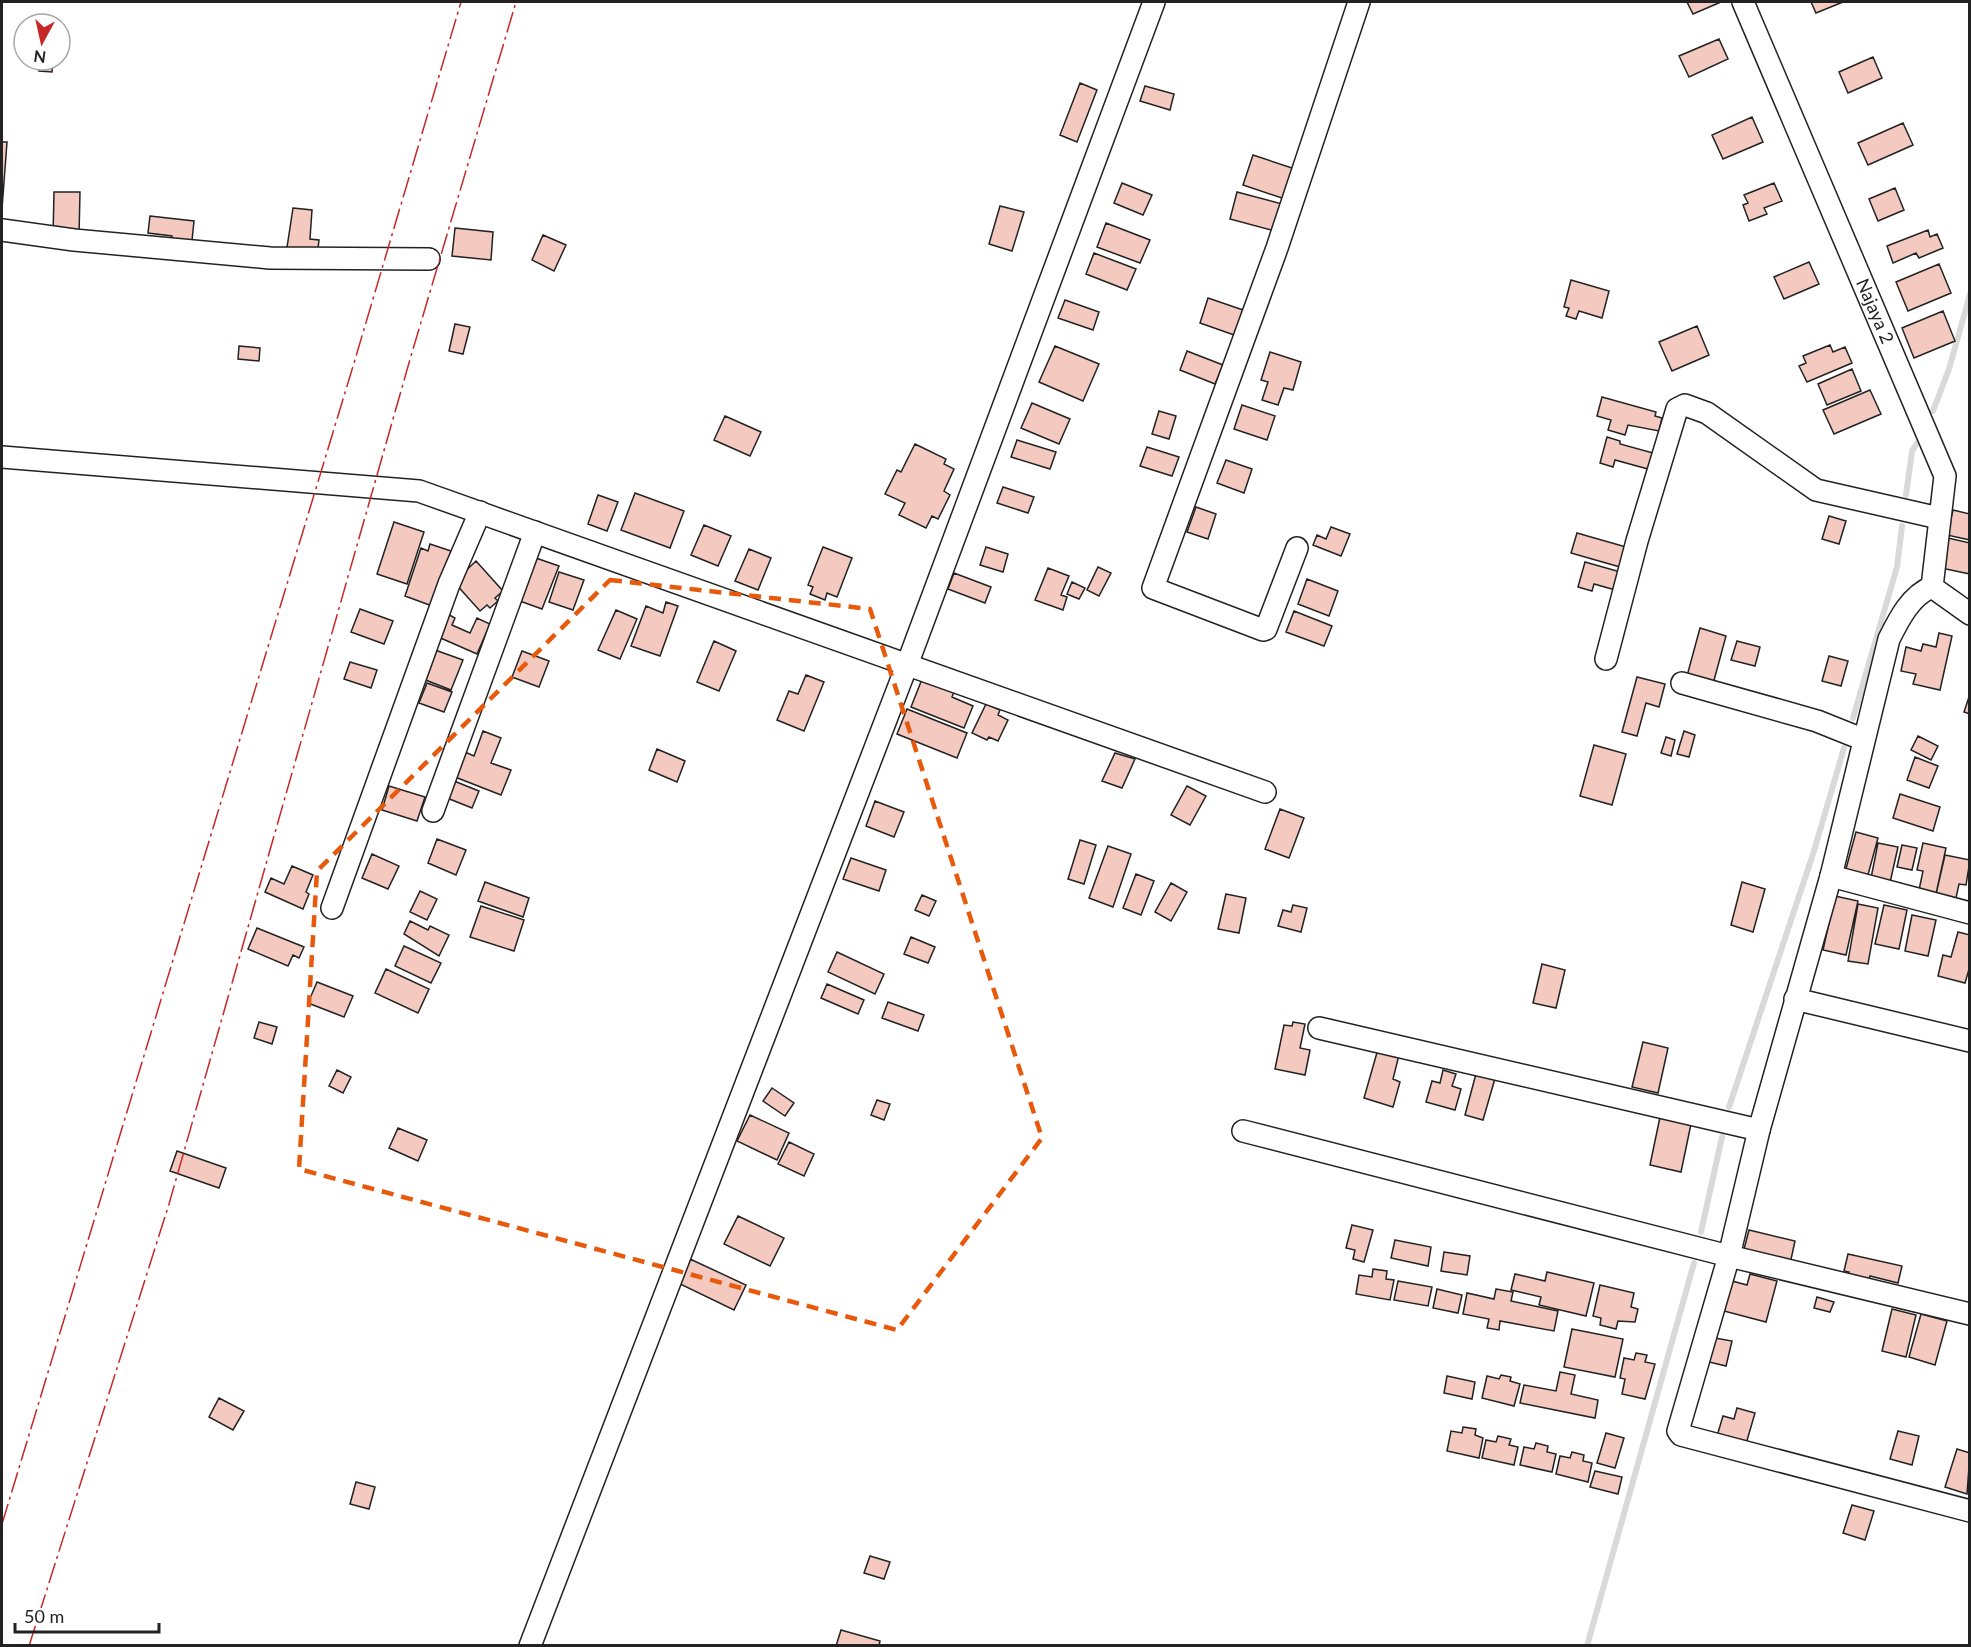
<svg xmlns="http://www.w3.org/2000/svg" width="1971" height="1647" viewBox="0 0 1971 1647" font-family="Lato,sans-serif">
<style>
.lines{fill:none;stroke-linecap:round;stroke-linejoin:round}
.stream{stroke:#d9d9d9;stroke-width:6}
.building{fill:#f3c9c0;stroke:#222;stroke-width:1.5}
.minor-casing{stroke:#222;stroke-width:24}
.minor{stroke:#fff;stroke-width:21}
.power{stroke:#c62828;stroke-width:1.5;stroke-dasharray:21 4.5 3 4.5;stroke-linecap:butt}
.marked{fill:none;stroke:#e8590c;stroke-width:4.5;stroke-dasharray:12 8;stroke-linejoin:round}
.labels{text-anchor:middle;stroke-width:4.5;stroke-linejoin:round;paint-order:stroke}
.street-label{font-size:18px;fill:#222;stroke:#fff}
</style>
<rect width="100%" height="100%" fill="#fff"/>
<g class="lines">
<path class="stream" d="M 1933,411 L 1949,369 L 1970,294
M 1906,495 L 1912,451 L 1923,434
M 1853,718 L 1897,567 L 1902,526
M 1729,1107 L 1814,851 L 1844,748
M 1701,1232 L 1722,1137
M 1587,1646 L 1694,1263"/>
</g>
<path class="building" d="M 1687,2 L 1721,2 L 1693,14 Z
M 1811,2 L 1843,2 L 1816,13 Z
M 1719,39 L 1728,59 L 1689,77 L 1679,56 Z
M 1873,57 L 1882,78 L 1848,93 L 1839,72 Z
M 40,60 L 53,60 L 52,72 L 39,71 Z
M 1080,83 L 1097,90 L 1077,142 L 1060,135 Z
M 1145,86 L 1174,94 L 1170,110 L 1140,101 Z
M 1752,117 L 1763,142 L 1723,159 L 1712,135 Z
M 1903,123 L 1913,145 L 1868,165 L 1858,143 Z
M 2,142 L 7,142 L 2,209 Z
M 1253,155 L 1298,170 L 1288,200 L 1243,185 Z
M 1122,183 L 1152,195 L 1143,215 L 1114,203 Z
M 1774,183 L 1782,201 L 1764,208 L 1767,214 L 1749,221 L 1743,205 L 1748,203 L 1744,195 Z
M 1895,188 L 1904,210 L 1878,221 L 1869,199 Z
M 54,192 L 80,192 L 79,237 L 53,236 Z
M 1237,192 L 1282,204 L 1275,231 L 1230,219 Z
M 1000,206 L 1024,212 L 1012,251 L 989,244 Z
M 293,208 L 312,210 L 310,239 L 319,240 L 317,257 L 286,254 Z
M 150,216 L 194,221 L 191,250 L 171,248 L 172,236 L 148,233 Z
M 1106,223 L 1150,240 L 1140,263 L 1097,247 Z
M 455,228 L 493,232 L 491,260 L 452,256 Z
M 1928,230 L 1930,237 L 1937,234 L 1943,248 L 1919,258 L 1916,253 L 1893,263 L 1887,246 Z
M 543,235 L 566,245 L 554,271 L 532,260 Z
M 1094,253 L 1136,269 L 1127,290 L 1086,274 Z
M 1809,262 L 1819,284 L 1784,299 L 1774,277 Z
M 1939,264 L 1951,293 L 1908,311 L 1896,282 Z
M 1571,280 L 1609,291 L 1602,318 L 1579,311 L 1576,319 L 1566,316 L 1569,308 L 1564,307 Z
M 1208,298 L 1246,311 L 1237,336 L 1200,323 Z
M 1065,300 L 1099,312 L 1093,330 L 1058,318 Z
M 1943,311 L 1955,341 L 1914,358 L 1902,328 Z
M 455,324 L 470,327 L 463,354 L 449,351 Z
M 1697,326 L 1709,355 L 1672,371 L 1659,342 Z
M 1830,345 L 1833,352 L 1845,347 L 1852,363 L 1807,382 L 1799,366 L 1806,363 L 1803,356 Z
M 239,346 L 260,348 L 259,361 L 238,359 Z
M 1055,346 L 1099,364 L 1083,401 L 1039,382 Z
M 1187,351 L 1223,365 L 1215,384 L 1180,370 Z
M 1270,352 L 1301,362 L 1293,390 L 1284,388 L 1278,405 L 1262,400 L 1268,382 L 1261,380 Z
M 1852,369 L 1861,391 L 1827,405 L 1818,384 Z
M 1870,390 L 1881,414 L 1834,434 L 1823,410 Z
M 1602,397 L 1656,412 L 1655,416 L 1662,418 L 1659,431 L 1628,425 L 1625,435 L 1608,430 L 1611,420 L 1597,416 Z
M 1032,403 L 1070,419 L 1059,444 L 1021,428 Z
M 1242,405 L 1275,416 L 1267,440 L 1234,429 Z
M 1159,411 L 1176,416 L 1169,439 L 1152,434 Z
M 725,416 L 761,432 L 750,456 L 714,440 Z
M 1607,437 L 1620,441 L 1620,444 L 1653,453 L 1648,469 L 1615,460 L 1613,467 L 1600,463 Z
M 1017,440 L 1056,452 L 1050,469 L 1011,457 Z
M 915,444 L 946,459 L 944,464 L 954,469 L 944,491 L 950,495 L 938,519 L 932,516 L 926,528 L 899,515 L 905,503 L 885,494 L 897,470 L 901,472 Z
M 1147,447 L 1179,457 L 1172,476 L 1140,466 Z
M 1226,460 L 1252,469 L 1244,493 L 1217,483 Z
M 1003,487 L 1034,497 L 1028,513 L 997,503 Z
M 635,493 L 684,511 L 670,548 L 621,530 Z
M 598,495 L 618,502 L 607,531 L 588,524 Z
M 1196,507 L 1216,514 L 1208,539 L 1187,532 Z
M 1953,510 L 1970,514 L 1970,540 L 1947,535 Z
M 1829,516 L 1846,521 L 1839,544 L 1822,539 Z
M 394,522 L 424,532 L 407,584 L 377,574 Z
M 704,525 L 731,536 L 718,566 L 691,555 Z
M 1331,527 L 1350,534 L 1341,556 L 1313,545 L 1317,535 L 1326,539 Z
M 1577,533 L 1633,549 L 1627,569 L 1571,553 Z
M 1948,538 L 1970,543 L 1970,574 L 1941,568 Z
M 430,544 L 454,552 L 435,607 L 405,596 L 421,548 L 428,551 Z
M 823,547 L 852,558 L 837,597 L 827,593 L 825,600 L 810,594 L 813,587 L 808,585 Z
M 986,547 L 1008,554 L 1003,572 L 980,565 Z
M 749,549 L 771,558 L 758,590 L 735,581 Z
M 533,557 L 559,566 L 542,609 L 517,600 Z
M 476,561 L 503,591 L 495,598 L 498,601 L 490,608 L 487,605 L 480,611 L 454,582 Z
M 1585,562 L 1624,573 L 1619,591 L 1594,584 L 1592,591 L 1578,587 Z
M 1098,567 L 1111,573 L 1099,596 L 1087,590 Z
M 1048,568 L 1069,576 L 1061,595 L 1067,597 L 1063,610 L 1035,600 Z
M 559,572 L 584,580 L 573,610 L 549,602 Z
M 954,573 L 991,587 L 985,603 L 948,589 Z
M 1307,579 L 1338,591 L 1329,616 L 1298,604 Z
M 1072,582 L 1085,588 L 1079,599 L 1067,594 Z
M 666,602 L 678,606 L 660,656 L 631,646 L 646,606 L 663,613 Z
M 360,609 L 393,621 L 384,644 L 351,632 Z
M 616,610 L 637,619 L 620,659 L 598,650 Z
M 1294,611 L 1332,626 L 1324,646 L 1286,632 Z
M 446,613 L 455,618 L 452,625 L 470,633 L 477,618 L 490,624 L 477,654 L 436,636 Z
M 1700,628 L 1726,636 L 1713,684 L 1687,676 Z
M 1939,633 L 1952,636 L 1940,690 L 1913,684 L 1916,674 L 1901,671 L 1906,647 L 1921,651 L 1923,644 L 1936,647 Z
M 714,641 L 736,651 L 719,691 L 697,682 Z
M 1737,641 L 1760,647 L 1755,666 L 1731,660 Z
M 435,650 L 463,660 L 451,690 L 423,679 Z
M 522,651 L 549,661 L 539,687 L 512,677 Z
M 1829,656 L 1848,661 L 1841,686 L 1822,681 Z
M 350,662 L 377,670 L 371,688 L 344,679 Z
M 924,674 L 956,687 L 952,697 L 973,706 L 964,728 L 911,707 Z
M 806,675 L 824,682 L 804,731 L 777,720 L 789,691 L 798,694 Z
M 1637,677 L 1665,684 L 1659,707 L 1646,703 L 1637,736 L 1622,732 Z
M 427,683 L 452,692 L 444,712 L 419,703 Z
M 1970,694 L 1970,714 L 1964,712 Z
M 986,704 L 1000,710 L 998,715 L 1008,720 L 998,741 L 989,737 L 987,740 L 972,733 Z
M 907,709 L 967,733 L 957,758 L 897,734 Z
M 483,731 L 501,738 L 491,763 L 511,770 L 501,795 L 455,777 L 465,752 L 474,756 Z
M 1684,731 L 1695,735 L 1689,757 L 1677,754 Z
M 1918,736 L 1938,746 L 1931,760 L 1911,750 Z
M 1666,737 L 1675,740 L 1671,756 L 1661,753 Z
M 1594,745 L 1626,754 L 1612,805 L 1580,796 Z
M 657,749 L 685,761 L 677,782 L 649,770 Z
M 1115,753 L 1135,759 L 1122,788 L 1102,781 Z
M 1915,757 L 1938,766 L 1929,788 L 1907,780 Z
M 449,779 L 479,791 L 472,808 L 442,796 Z
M 389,786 L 425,797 L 417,821 L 382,810 Z
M 1187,786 L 1206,796 L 1190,825 L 1171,815 Z
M 1900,794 L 1940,807 L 1933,831 L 1893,818 Z
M 875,801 L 904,812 L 894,837 L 866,826 Z
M 1280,809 L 1304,818 L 1289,858 L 1265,849 Z
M 1856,832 L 1878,838 L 1866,882 L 1844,876 Z
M 437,839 L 466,850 L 456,875 L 428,863 Z
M 1080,840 L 1096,845 L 1084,884 L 1068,879 Z
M 1878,843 L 1898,847 L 1889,887 L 1870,883 Z
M 1923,843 L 1946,848 L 1936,894 L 1919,890 L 1923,871 L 1917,870 Z
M 1902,845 L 1917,848 L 1912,870 L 1897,867 Z
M 1108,846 L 1131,854 L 1113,907 L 1089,898 Z
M 372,854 L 399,866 L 388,889 L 362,878 Z
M 1945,855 L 1970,860 L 1966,885 L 1959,884 L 1954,907 L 1934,903 Z
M 851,858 L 886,870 L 879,891 L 843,879 Z
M 292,866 L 313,875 L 306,892 L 309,894 L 303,909 L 265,892 L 271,878 L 284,884 Z
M 1136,874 L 1154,881 L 1141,915 L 1123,908 Z
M 485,882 L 529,898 L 523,917 L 478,901 Z
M 1742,882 L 1765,889 L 1753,932 L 1731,925 Z
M 1171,883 L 1187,892 L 1171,921 L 1155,912 Z
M 420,891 L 437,899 L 427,920 L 410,912 Z
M 1226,894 L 1246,898 L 1239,933 L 1218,929 Z
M 922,895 L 936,901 L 929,916 L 915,910 Z
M 1835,896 L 1858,901 L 1846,955 L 1823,950 Z
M 1858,904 L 1878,908 L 1868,964 L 1848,961 Z
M 1293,905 L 1307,908 L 1301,932 L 1278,926 L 1283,910 L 1291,912 Z
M 1884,905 L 1907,910 L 1899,949 L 1875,944 Z
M 481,906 L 524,920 L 514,951 L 470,937 Z
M 1912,915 L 1936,920 L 1928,956 L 1905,951 Z
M 410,921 L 428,930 L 430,926 L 449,935 L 439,956 L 404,934 Z
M 257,928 L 304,947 L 299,958 L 293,955 L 288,966 L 248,949 Z
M 1958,932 L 1970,935 L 1970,966 L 1965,983 L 1938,976 L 1943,955 L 1951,957 Z
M 911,937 L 935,947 L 928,963 L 904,954 Z
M 404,946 L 441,963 L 431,983 L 395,966 Z
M 837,952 L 884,974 L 875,994 L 828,972 Z
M 1542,964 L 1565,970 L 1556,1008 L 1533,1003 Z
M 386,969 L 429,989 L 418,1013 L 375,993 Z
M 317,982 L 353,996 L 344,1017 L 308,1003 Z
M 827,984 L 864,1000 L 858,1014 L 821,998 Z
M 888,1002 L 924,1015 L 918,1031 L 882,1018 Z
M 259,1022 L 277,1027 L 272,1044 L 254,1038 Z
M 1293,1022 L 1305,1024 L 1300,1048 L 1310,1050 L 1305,1075 L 1275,1069 L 1284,1025 L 1292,1026 Z
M 1643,1042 L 1668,1048 L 1658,1093 L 1632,1087 Z
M 1378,1049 L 1399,1055 L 1393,1079 L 1400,1082 L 1393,1107 L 1364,1098 Z
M 337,1070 L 351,1077 L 343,1093 L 329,1086 Z
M 1443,1070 L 1456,1074 L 1452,1086 L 1461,1089 L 1455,1110 L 1426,1102 L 1432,1081 L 1440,1083 Z
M 1477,1070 L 1496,1075 L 1483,1120 L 1465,1115 Z
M 772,1088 L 794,1103 L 785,1116 L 763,1101 Z
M 877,1100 L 890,1104 L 884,1120 L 871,1115 Z
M 750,1115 L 789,1133 L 777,1160 L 737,1141 Z
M 1660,1117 L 1691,1124 L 1681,1172 L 1650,1165 Z
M 398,1128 L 427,1140 L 418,1161 L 389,1148 Z
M 789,1142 L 814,1154 L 804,1176 L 778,1164 Z
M 177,1151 L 226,1168 L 219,1188 L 170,1171 Z
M 738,1216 L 784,1238 L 770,1266 L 724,1244 Z
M 1352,1225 L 1373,1230 L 1364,1262 L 1353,1259 L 1355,1250 L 1346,1248 Z
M 1749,1230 L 1795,1241 L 1790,1264 L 1743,1253 Z
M 1395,1240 L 1431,1247 L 1428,1266 L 1391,1258 Z
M 1444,1252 L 1470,1256 L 1467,1275 L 1441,1271 Z
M 1848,1254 L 1902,1266 L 1898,1283 L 1870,1276 L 1867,1287 L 1846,1283 L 1849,1272 L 1844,1271 Z
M 690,1259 L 746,1285 L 734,1310 L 678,1283 Z
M 1373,1269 L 1387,1271 L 1386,1279 L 1394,1280 L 1390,1300 L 1356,1294 L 1359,1275 L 1372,1277 Z
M 1547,1272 L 1594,1283 L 1586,1316 L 1539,1305 L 1541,1297 L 1511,1290 L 1515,1274 L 1545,1281 Z
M 1750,1274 L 1777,1281 L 1766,1322 L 1724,1311 L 1732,1281 L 1747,1285 Z
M 1398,1281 L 1432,1287 L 1428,1306 L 1394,1300 Z
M 1600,1285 L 1634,1293 L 1631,1307 L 1638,1309 L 1635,1322 L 1618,1321 L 1616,1329 L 1600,1325 L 1601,1318 L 1593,1316 Z
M 1437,1289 L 1462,1295 L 1458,1313 L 1433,1308 Z
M 1496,1289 L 1513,1292 L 1511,1301 L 1558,1311 L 1554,1331 L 1500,1321 L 1499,1330 L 1487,1328 L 1489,1319 L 1463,1314 L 1467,1293 L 1494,1299 Z
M 1817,1297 L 1834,1302 L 1830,1312 L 1814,1308 Z
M 1892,1309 L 1916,1315 L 1906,1357 L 1882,1351 Z
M 1921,1314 L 1947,1321 L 1935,1365 L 1909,1357 Z
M 1572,1329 L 1623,1339 L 1615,1377 L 1564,1367 Z
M 1715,1338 L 1732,1341 L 1726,1366 L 1709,1362 Z
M 1636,1353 L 1647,1355 L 1645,1362 L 1655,1364 L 1645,1399 L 1622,1394 L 1625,1379 L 1620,1378 L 1624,1358 L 1634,1360 Z
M 1560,1372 L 1575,1375 L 1571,1394 L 1598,1400 L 1595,1418 L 1520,1403 L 1524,1385 L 1556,1391 Z
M 1501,1375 L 1511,1377 L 1510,1381 L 1520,1384 L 1514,1406 L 1482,1398 L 1487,1376 L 1499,1379 Z
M 1447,1376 L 1475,1382 L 1472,1399 L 1444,1393 Z
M 219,1398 L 244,1411 L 233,1430 L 209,1417 Z
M 1737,1408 L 1755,1413 L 1746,1444 L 1717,1436 L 1723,1416 L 1734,1419 Z
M 1463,1427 L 1476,1429 L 1475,1435 L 1483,1438 L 1479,1458 L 1447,1451 L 1451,1431 L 1462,1433 Z
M 1898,1431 L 1919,1436 L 1912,1465 L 1890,1459 Z
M 1606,1433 L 1624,1438 L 1615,1468 L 1597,1463 Z
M 1498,1436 L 1511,1439 L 1509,1445 L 1518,1447 L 1514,1465 L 1482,1458 L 1486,1440 L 1496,1442 Z
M 1536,1443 L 1548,1446 L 1547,1452 L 1556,1454 L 1552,1472 L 1520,1465 L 1524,1447 L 1534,1449 Z
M 1957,1449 L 1970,1453 L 1967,1494 L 1945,1487 Z
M 1572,1452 L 1584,1455 L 1583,1461 L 1592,1463 L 1588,1482 L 1556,1474 L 1560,1456 L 1570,1458 Z
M 1595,1471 L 1622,1477 L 1618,1494 L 1590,1487 Z
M 356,1482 L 375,1487 L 369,1509 L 350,1504 Z
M 1852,1505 L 1874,1511 L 1865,1540 L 1843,1533 Z
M 870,1556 L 890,1562 L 884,1579 L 864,1573 Z
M 841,1630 L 880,1641 L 879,1646 L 836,1646 Z"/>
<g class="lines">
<g class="minor-casing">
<g id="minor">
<path id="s1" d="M 1743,2 L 1945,476 L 1932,587 L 1970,614"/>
<path d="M 2,230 L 74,240 L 270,258 L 429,259"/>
<path d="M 2,457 L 419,491 L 1265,792"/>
<path d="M 1297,548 L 1266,629 L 1263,630 L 1153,588 L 1277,248 L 1359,2"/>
<path d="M 1932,587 C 1911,595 1899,619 1889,639 L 1831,876 L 1759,1130 L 1729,1256 L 1678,1431 L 1681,1435 L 1970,1511"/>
<path d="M 1606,659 L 1637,541 L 1677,409 L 1685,405 L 1707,413 L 1816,490 L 1939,518"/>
<path d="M 1682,683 L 1817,721 L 1862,739"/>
<path d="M 433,811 L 535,532"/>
<path d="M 1831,876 L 1970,913"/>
<path d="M 332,908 L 449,584 L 480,512"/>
<path d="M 1795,999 L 1970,1041"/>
<path d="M 1319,1028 L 1759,1130"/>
<path d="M 1243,1131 L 1729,1256 L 1970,1314"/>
<path d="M 530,1646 L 907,665 L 1154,2"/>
</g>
</g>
<use href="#minor" class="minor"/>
<path class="power" d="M 2,1524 L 354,363 L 461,2
M 29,1646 L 169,1204 L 411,356 L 516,2"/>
</g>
<path class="marked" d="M 610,580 L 870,609 L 1042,1138 L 897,1330 L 299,1169 L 317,871 Z"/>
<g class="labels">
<g class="street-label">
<text dy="6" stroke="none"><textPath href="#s1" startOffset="336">Najaya 2</textPath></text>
</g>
</g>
<rect width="1971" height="1647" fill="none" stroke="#222222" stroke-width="6"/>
<g transform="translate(42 42) rotate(188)"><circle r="28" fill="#ffffff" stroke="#a7a7a7" stroke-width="1.5"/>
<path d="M0-4.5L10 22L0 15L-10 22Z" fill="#c62828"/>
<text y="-9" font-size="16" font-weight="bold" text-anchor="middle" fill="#222222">N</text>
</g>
<path d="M15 1623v9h144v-9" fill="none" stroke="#222222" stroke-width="3"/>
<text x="24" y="1623" font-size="18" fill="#222222" stroke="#ffffff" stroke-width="4.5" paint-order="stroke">50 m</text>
</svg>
